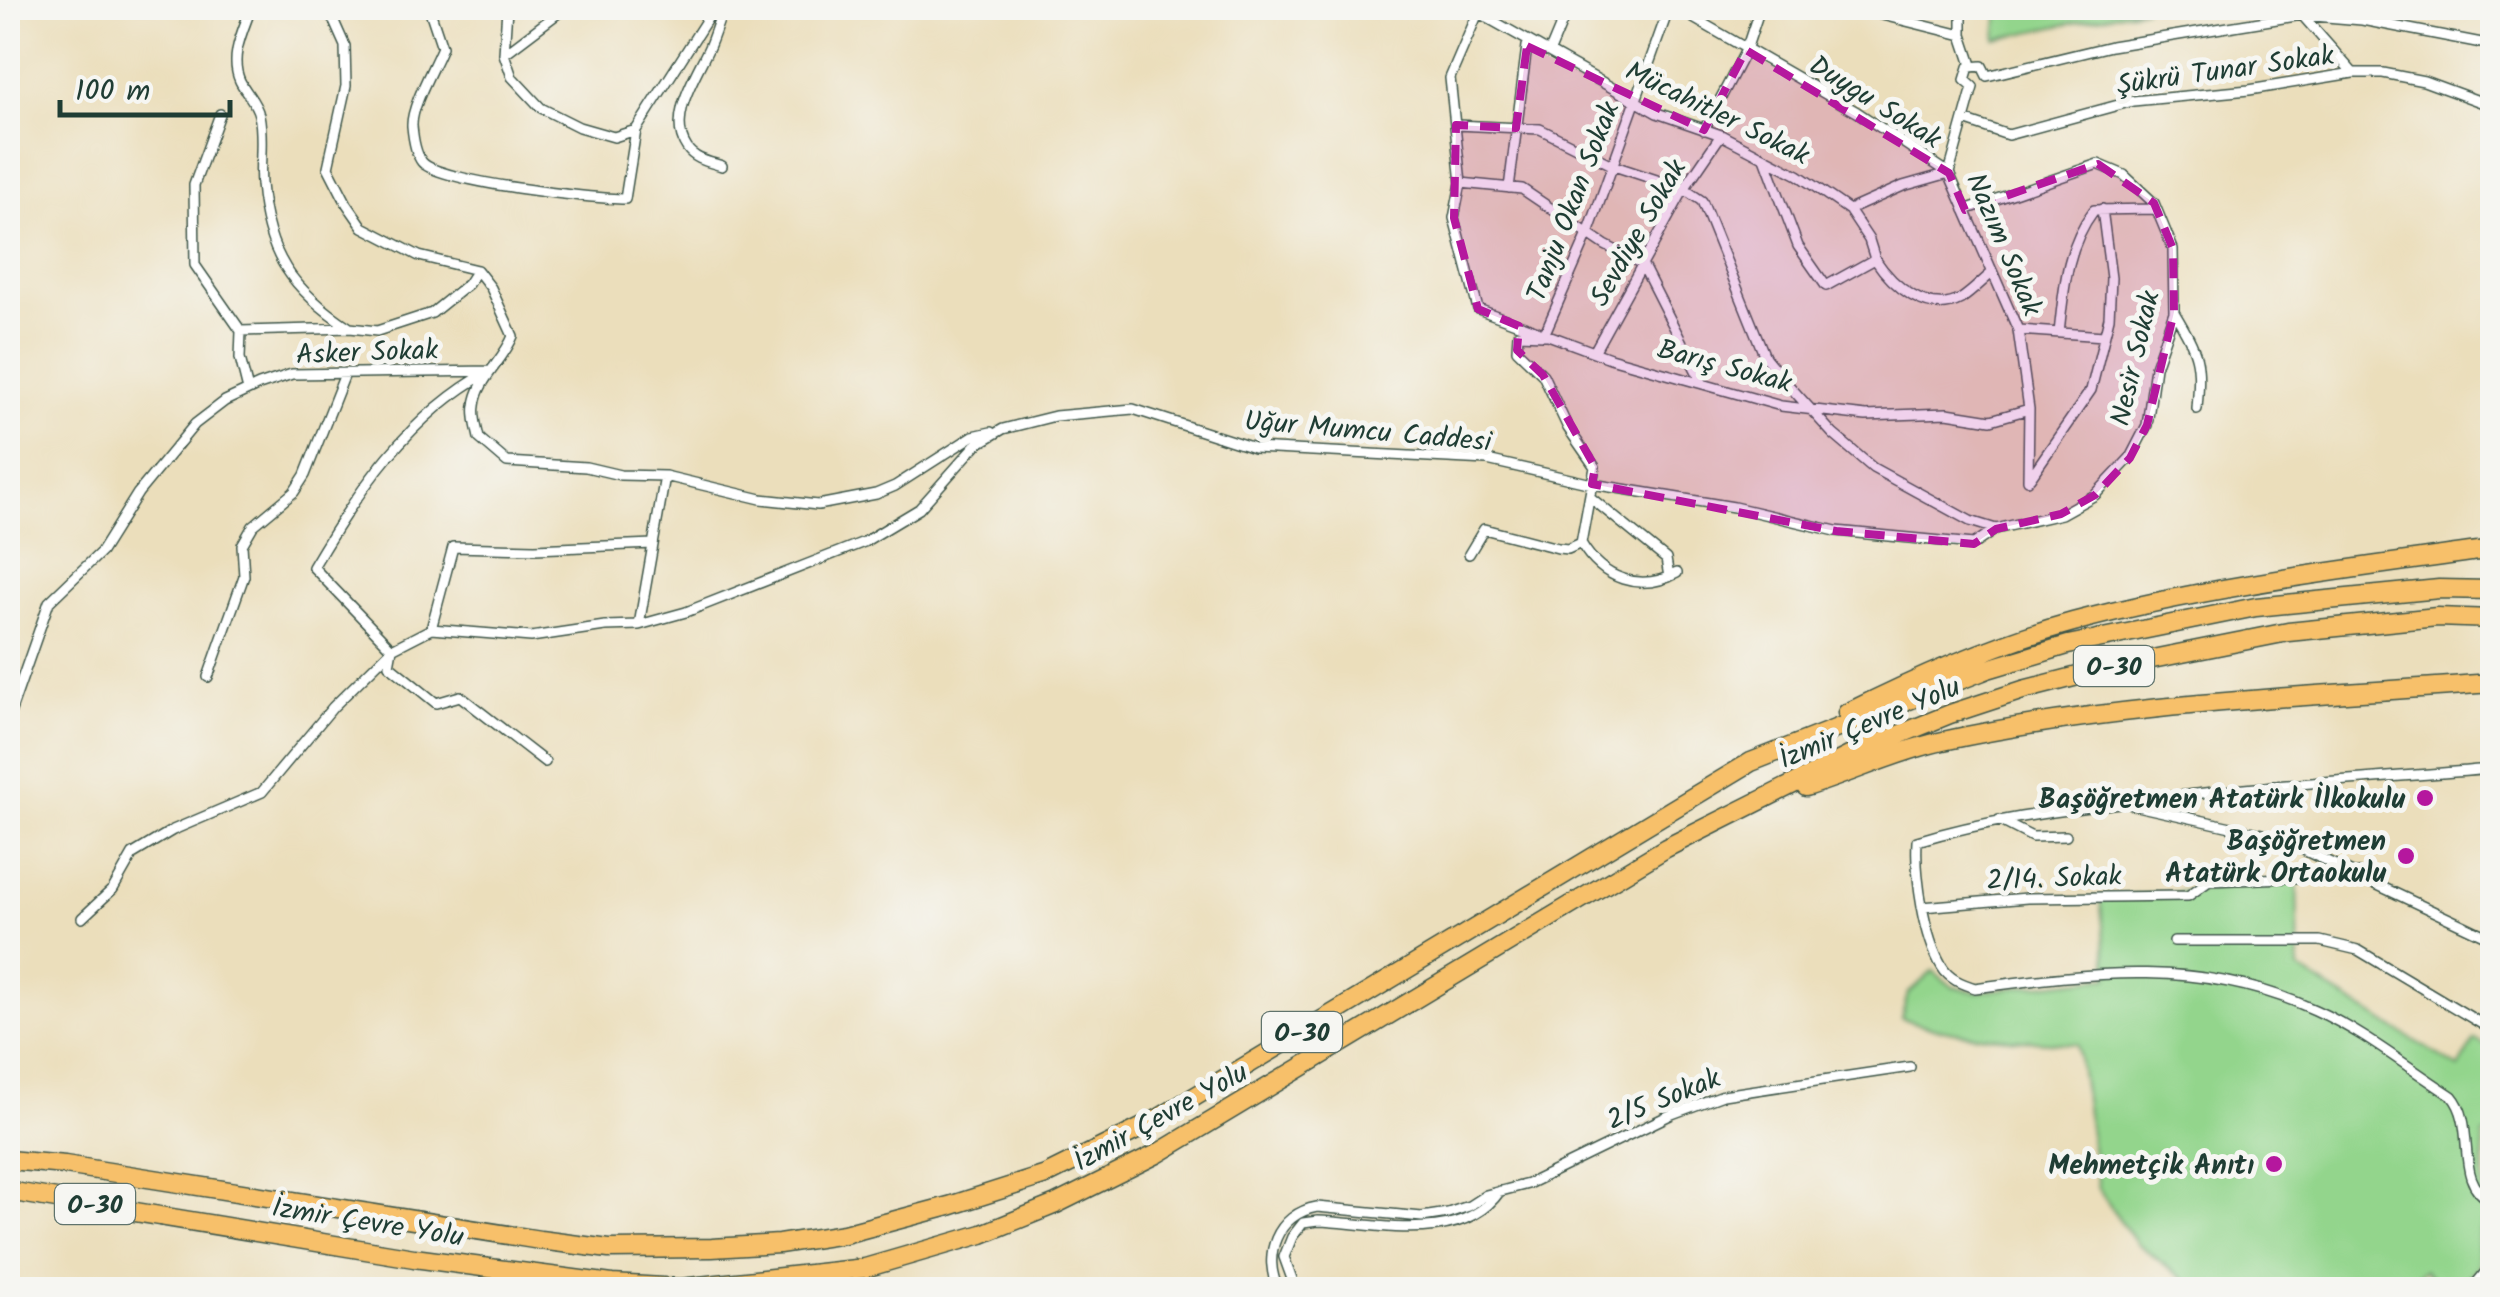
<svg xmlns="http://www.w3.org/2000/svg" width="2500" height="1297" viewBox="0 0 2500 1297" font-family="Kalam,sans-serif">
<style>
.green{fill:#93d58c;stroke:#598960;stroke-width:2.5}
.lines{fill:none;stroke-linecap:round;stroke-linejoin:round}
.street-casing{stroke:#3e5548;stroke-width:12}
.highway-casing{stroke:#3e5548;stroke-width:21}
.street{stroke:#fff;stroke-width:9}
.highway{stroke:#f7c06b;stroke-width:18}
.marked{fill:#b5179e;fill-opacity:0.2;stroke:#b5179e;stroke-width:8;stroke-dasharray:20 12;stroke-linejoin:round}
.poi-dot{fill:#b5179e;stroke:#f6f6f2;stroke-width:4}
.labels{text-anchor:middle;stroke-width:10;stroke-linejoin:round;paint-order:stroke}
.shield{fill:#f6f6f2;stroke:#60746d;stroke-width:2.5}
.shield-label{font-size:25px;font-weight:bold;fill:#1f3d34}
.street-label{font-size:28px;fill:#1f3d34;stroke:#f6f6f2}
.poi-label{font-size:28px;font-weight:bold;fill:#1f3d34;stroke:#f6f6f2;text-anchor:end}
</style>
<rect width="100%" height="100%" fill="#f6f6f2"/>
<filter id="ink" filterUnits="userSpaceOnUse"><feTurbulence type="fractalNoise" baseFrequency=".01" numOctaves="2"/><feDisplacementMap in="SourceGraphic" scale="20" xChannelSelector="R" yChannelSelector="G"/><feConvolveMatrix kernelMatrix="1 2 1 2 8 2 1 2 1" color-interpolation-filters="sRGB"/></filter>
<filter id="wash" filterUnits="userSpaceOnUse"><feTurbulence type="fractalNoise" baseFrequency=".0048" numOctaves="4" result="noise"/><feDisplacementMap in="SourceGraphic" scale="40" xChannelSelector="R" yChannelSelector="G"/><feGaussianBlur stdDeviation="2.25" result="paint"/><feColorMatrix in="noise" values="0 0 0 0 0 0 0 0 0 0 0 0 0 0 0 0 0 1.4 0 .05"/><feComposite in="paint" operator="in"/></filter>
<g filter="url(#wash)">
<rect width="100%" height="100%" fill="#ebdebb"/>
<path class="green" d="M 1999,8 L 2146,8 L 1996,39 Z
M 2297,881 L 2299,970 L 2459,1068 L 2475,1040 L 2492,1049 L 2492,1134 L 2483,1135 L 2484,1194 L 2489,1206 L 2477,1242 L 2479,1266 L 2456,1289 L 2441,1289 L 2424,1270 L 2401,1289 L 2184,1289 L 2188,1282 L 2137,1244 L 2098,1189 L 2077,1044 C 2018,1039 1957,1039 1901,1018 L 1908,994 L 1933,971 L 1953,987 L 1976,992 L 2109,977 L 2100,899 Z"/>
</g>
<g filter="url(#ink)">
<g class="lines">
<g class="street-casing">
<path id="street" d="M 251,8 C 243,31 229,57 240,81 C 246,93 256,102 259,115 C 264,137 259,162 261,184 C 267,255 292,290 350,328
M 328,8 L 345,46 L 346,86 L 328,167 L 347,204 L 363,227 L 419,256 L 477,270
M 429,8 L 442,47 C 434,67 411,106 412,126 C 413,137 415,153 422,162 C 438,182 593,199 625,199 L 636,130 L 714,8
M 565,8 L 504,54 L 512,77 L 541,108 L 579,127 L 614,137 L 636,130
M 1470,8 L 1657,113 L 1721,135 L 1798,175 L 1849,210 L 1903,186 L 1949,173
M 1676,8 L 1857,112 L 1949,173
M 1854,8 L 1962,35
M 1962,8 L 1962,35 L 1972,65
M 1478,13 L 1450,78 L 1461,183 L 1454,218 L 1478,309 L 1610,358 L 1781,406 L 1866,416 L 1947,413 L 1991,420 L 2029,409
M 2302,15 L 2353,73
M 504,54 L 507,8
M 1987,76 L 2111,46 L 2302,15 L 2362,20 L 2492,45
M 1973,87 L 1949,173 L 2018,330 L 2029,409 L 2028,480
M 1973,87 L 1965,80 L 1969,67 L 1982,66 L 1987,76
M 220,114 L 194,185 L 195,265 L 241,331
M 1964,120 L 2008,135 L 2133,101 L 2249,90 L 2353,73 L 2383,73 L 2424,81 L 2492,106
M 1456,125 L 1540,129 L 1614,166 L 1684,189 L 1702,201 L 1765,357 L 1783,379 L 1833,434 L 1873,468 L 1970,521 L 1996,529
M 1704,130 L 1746,50 L 1760,8
M 1765,158 L 1798,246 L 1826,286 L 1875,259 L 1869,240 L 1849,210
M 722,166 C 710,162 695,160 687,148 C 666,117 698,73 710,45 C 715,33 719,20 723,8
M 1461,183 L 1522,189 L 1605,245 L 1642,264 L 1702,382
M 1509,188 L 1527,46 L 1550,51 L 1568,8
M 1875,259 C 1892,285 1928,317 1961,299 C 1972,292 1982,281 1992,273
M 477,270 L 491,288 L 513,336 C 504,360 477,380 475,406 C 473,416 477,428 479,438 L 507,462 L 586,467 L 620,475 L 665,476 L 761,499 L 818,505 L 876,494 L 895,486 L 973,436 L 991,432
M 2174,312 C 2199,354 2201,360 2197,409
M 2018,330 L 2104,336
M 2059,333 C 2064,289 2066,247 2094,210 L 2156,209
M 1594,352 L 1684,189 L 1721,135
M 490,371 C 409,415 359,489 313,567 L 392,649 L 389,665 L 436,703 L 460,696 L 545,762
M 248,390 L 240,358 L 241,331 L 350,328 L 377,331 L 432,313 L 468,284 L 477,270
M 2030,478 L 2091,390 L 2109,318 L 2111,278 L 2102,209
M 1591,498 L 1666,559 L 1669,577
M 1581,543 C 1602,579 1640,593 1677,573
M 1469,554 L 1484,529 L 1558,548 L 1568,549 L 1581,543 L 1595,467 L 1568,428 L 1543,375 L 1517,350 L 1518,334 L 1544,335 L 1588,234 L 1669,8
M 639,625 L 665,476
M 431,629 L 531,637 L 605,626 L 639,625 L 686,612 L 864,542 L 919,509 L 976,445 L 1003,429 L 1055,416 L 1133,409 L 1254,448 L 1487,460 L 1592,484 L 1734,507 L 1836,531 L 1974,544 L 1996,529 L 2061,514 L 2095,495 L 2130,458 L 2147,425 L 2155,367 L 2174,312 L 2173,249 L 2154,203 L 2124,175 L 2098,164 L 1965,210
M 208,677 L 244,576 L 242,545 L 253,526 L 294,492 L 305,475 L 345,374
M 8,719 L 49,602 L 101,552 L 138,493 L 195,424 L 225,401 L 259,385 L 292,374 L 491,371
M 2492,769 C 2370,779 2248,786 2127,802 C 2056,811 1986,820 1917,841 C 1915,876 1924,937 1942,967 C 1949,979 1962,984 1975,988 C 2092,972 2203,958 2315,1010 C 2364,1032 2407,1067 2452,1096 C 2478,1126 2452,1183 2492,1201
M 2132,805 L 2276,837 L 2492,939
M 1999,820 L 2032,837 L 2066,836
M 1922,907 L 2027,898 L 2188,896 L 2209,881 L 2312,877 L 2344,883 L 2350,882 L 2358,873
M 82,918 L 113,889 L 133,854 L 173,830 L 262,792 L 333,707 L 392,649 L 431,629 L 453,547 L 535,549 L 653,544
M 2174,941 L 2320,941 L 2358,950 L 2492,1030
M 1279,1290 C 1261,1256 1277,1214 1317,1207 L 1422,1217 L 1448,1213 L 1469,1206 L 1486,1195 L 1528,1184 L 1672,1114 L 1723,1095 L 1910,1067
M 1296,1290 L 1284,1257 L 1292,1237 L 1303,1223 L 1318,1221 C 1375,1223 1461,1247 1500,1191
M 2471,1290 L 2492,1264"/>
</g>
<g class="highway-casing">
<path id="highway" d="M 1847,713 C 1919,677 1995,643 2073,622 C 2210,585 2353,569 2492,549
M 1806,787 C 1851,773 1897,751 1943,741 C 2124,702 2308,697 2492,683
M 8,1160 L 65,1165 L 540,1240 L 609,1249 L 712,1248 L 779,1244 L 844,1234 L 949,1206 L 1046,1175 L 1151,1123 L 1751,762 L 1988,669 L 2068,645 L 2256,607 L 2439,589 L 2492,590
M 8,1191 L 414,1258 L 612,1284 L 680,1288 L 865,1268 L 982,1234 L 1056,1204 L 1157,1154 L 1666,848 L 1859,751 L 1950,714 L 2023,690 L 2117,666 L 2288,632 L 2437,617 L 2492,619"/>
</g>
<use href="#street" class="street"/>
<use href="#highway" class="highway"/>
</g>
</g>
<path class="marked" d="M 1527,46 L 1704,130 L 1746,50 L 1949,173 L 1965,210 L 2098,164 L 2154,203 L 2173,249 L 2174,312 L 2147,425 L 2130,458 L 2095,495 L 2061,514 L 1996,529 L 1974,544 L 1836,531 L 1592,484 L 1595,467 L 1543,375 L 1517,350 L 1519,326 L 1478,309 L 1454,218 L 1456,125 L 1516,128 Z"/>
<g class="poi-dot">
<circle cx="2425" cy="798" r="10"/>
<circle cx="2406" cy="856" r="10"/>
<circle cx="2274" cy="1164" r="10"/>
</g>
<g class="labels">
<g class="shield">
<rect x="2074" y="646" width="80" height="40" rx="8"/>
<rect x="1262" y="1012" width="80" height="40" rx="8"/>
<rect x="55" y="1184" width="80" height="40" rx="8"/>
</g>
<g class="shield-label">
<text x="2114" y="675">O-30</text>
<text x="1302" y="1041">O-30</text>
<text x="95" y="1213">O-30</text>
</g>
<g class="street-label">
<text transform="translate(2225 69) rotate(-8)" y="10">Şükrü Tunar Sokak</text>
<text transform="translate(1876 101) rotate(32)" y="10">Duygu Sokak</text>
<text transform="translate(1718 112) rotate(26)" y="10">Mücahitler Sokak</text>
<text transform="translate(1572 201) rotate(-69)" y="10">Tanju Okan Sokak</text>
<text transform="translate(1637 232) rotate(-60)" y="10">Sevdiye Sokak</text>
<text transform="translate(2005 244) rotate(67)" y="10">Nazım Sokak</text>
<text transform="translate(367 351) rotate(-2)" y="10">Asker Sokak</text>
<text transform="translate(2134 358) rotate(-77)" y="10">Nesir Sokak</text>
<text transform="translate(1725 365) rotate(15)" y="10">Barış Sokak</text>
<text transform="translate(1368 430) rotate(5)" y="10">Uğur Mumcu Caddesi</text>
<text transform="translate(1869 722) rotate(-23)" y="10">İzmir Çevre Yolu</text>
<text transform="translate(2054 877) rotate(-2)" y="10">2/14. Sokak</text>
<text transform="translate(1663 1098) rotate(-22)" y="10">2/5 Sokak</text>
<text transform="translate(1160 1116) rotate(-29)" y="10">İzmir Çevre Yolu</text>
<text transform="translate(368 1221) rotate(9)" y="10">İzmir Çevre Yolu</text>
</g>
<g class="poi-label">
<text x="2405" y="808">Başöğretmen Atatürk İlkokulu</text>
<text x="2386" y="850">Başöğretmen<tspan x="2386" dy="32">Atatürk Ortaokulu</tspan></text>
<text x="2254" y="1174">Mehmetçik Anıtı</text>
</g>
</g>
<rect width="2500" height="1297" fill="none" stroke="#f6f6f2" stroke-width="40"/>
<path d="M60 100v15h170v-15" fill="none" stroke="#1f3d34" stroke-width="5"/>
<text x="75" y="100" font-size="30" fill="#1f3d34" stroke="#f6f6f2" stroke-width="8" paint-order="stroke">100 m</text>
</svg>
